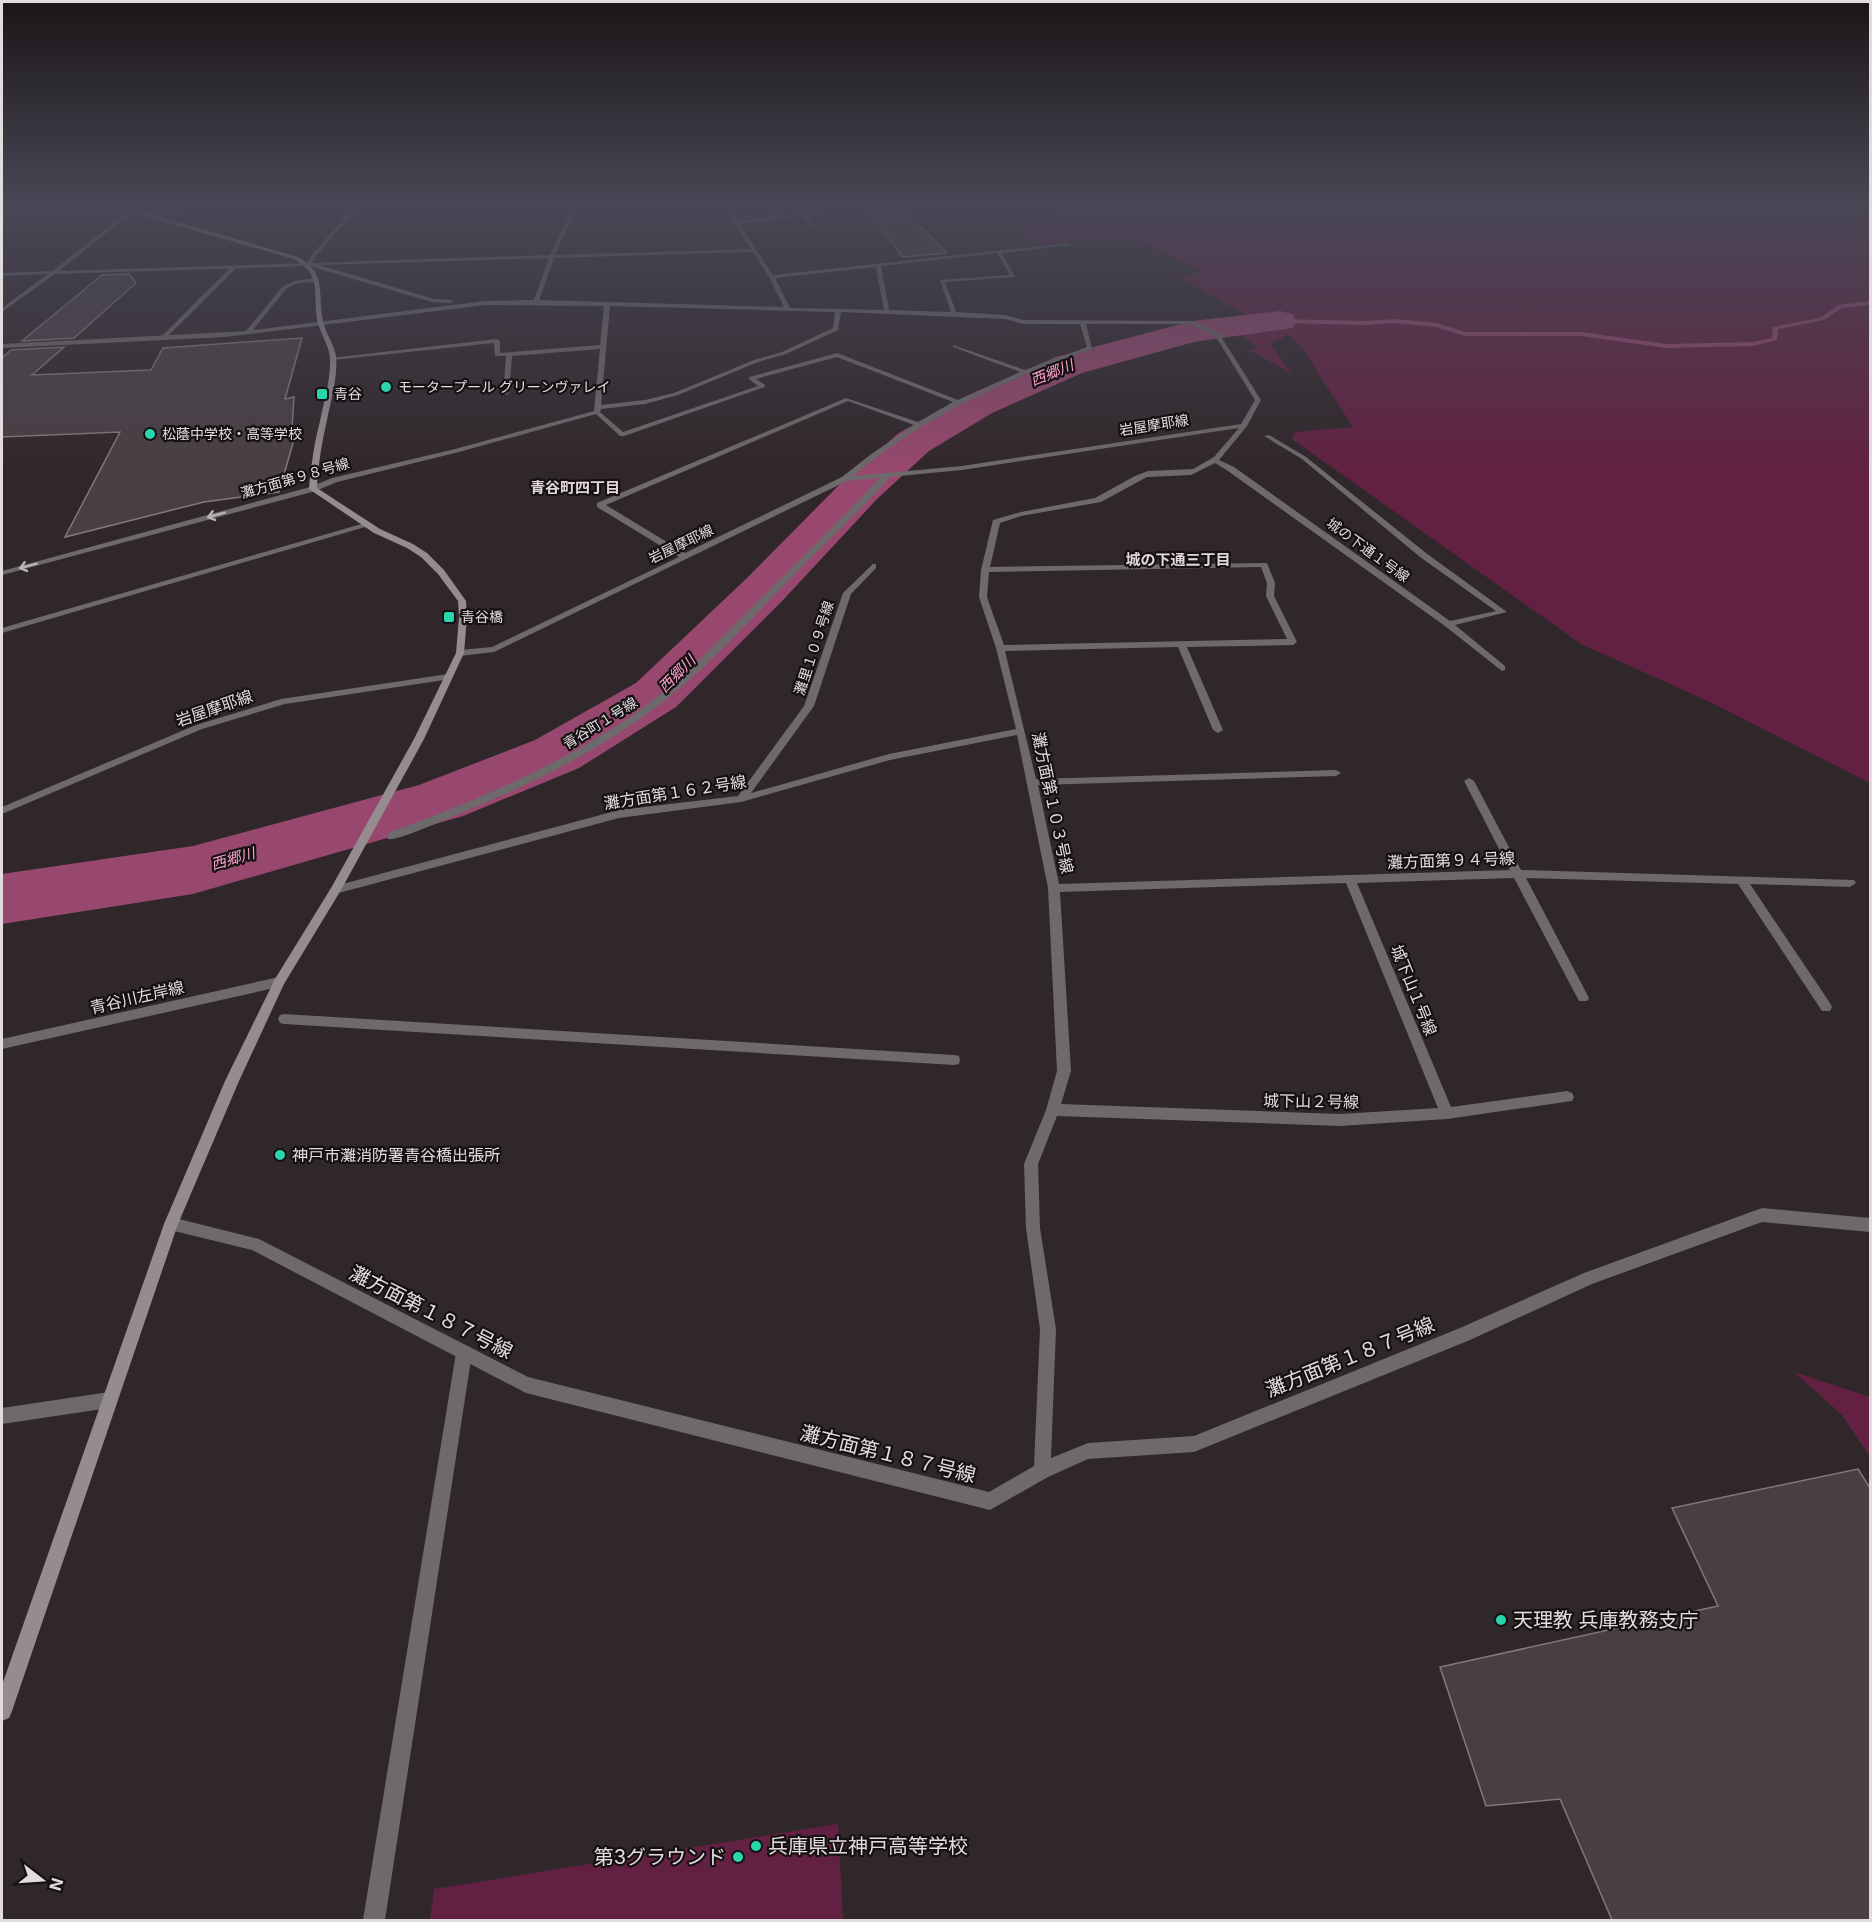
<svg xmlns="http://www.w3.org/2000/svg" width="1872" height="1922" viewBox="0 0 1872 1922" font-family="Inter,'Noto Sans JP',sans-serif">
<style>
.green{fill:#622142}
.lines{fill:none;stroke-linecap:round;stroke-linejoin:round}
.stream{fill:#98486f;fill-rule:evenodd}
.river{fill:#98486f;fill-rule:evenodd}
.building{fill:#493f43;stroke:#83787c;stroke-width:1.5}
.lane{fill:#6e696b;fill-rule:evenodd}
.street{fill:#6e696b;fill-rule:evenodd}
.secondary{fill:#948c8f;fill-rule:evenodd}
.oneway{stroke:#b9b4b6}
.poi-dot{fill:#29d5ad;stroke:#151112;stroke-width:2}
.labels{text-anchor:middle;stroke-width:4.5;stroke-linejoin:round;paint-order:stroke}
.far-poi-label{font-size:14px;fill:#e2dcde;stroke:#151112;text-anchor:start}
.far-street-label{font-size:14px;fill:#e2dcde;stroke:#151112}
.far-water-label{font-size:15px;font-style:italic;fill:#fba1c9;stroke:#151112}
.far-neighbourhood-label{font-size:15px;font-weight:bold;fill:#e1d5d9;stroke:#151112}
.street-label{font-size:16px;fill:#e2dcde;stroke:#151112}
.poi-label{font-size:16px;fill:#e2dcde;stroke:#151112;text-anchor:start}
.near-street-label{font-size:20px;fill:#e2dcde;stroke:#151112}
.near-poi-label{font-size:20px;fill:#e2dcde;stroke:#151112;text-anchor:start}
</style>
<rect width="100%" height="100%" fill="#30272a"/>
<path class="green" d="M 1074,204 L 1870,204 L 1870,783 L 1710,702 L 1581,644 L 1292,439 L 1295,432 L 1353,427 L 1300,345 L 1287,335 L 1271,344 L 1292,374 L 1249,350 L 1259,348 L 1233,330 L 1253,318 L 1179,278 L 1201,271 L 1132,238 L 1036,244 L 1001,214 L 1041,212 L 1075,207 Z
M 1794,1372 L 1870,1397 L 1870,1457 L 1842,1415 Z
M 838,1824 L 843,1920 L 430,1920 L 434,1889 Z"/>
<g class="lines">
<path class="stream" d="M 1870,301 L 1870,305 L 1842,308 L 1824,320 L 1778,329 L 1777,340 L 1753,346 L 1666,348 L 1581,336 L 1465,336 L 1436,327 L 1395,323 L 1365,325 L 1280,323 L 1277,321 L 1280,319 L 1365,321 L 1395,319 L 1437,323 L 1465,332 L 1581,332 L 1666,344 L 1753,342 L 1772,338 L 1773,327 L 1820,318 L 1839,305 Z"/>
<path class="river" d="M 1280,311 L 1292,314 L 1297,321 L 1292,328 L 1194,342 L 1082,373 L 992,413 L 929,451 L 877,499 L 784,599 L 676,707 L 579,768 L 463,816 L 193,894 L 2,924 L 2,874 L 193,846 L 419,785 L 535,740 L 636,683 L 748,577 L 845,479 L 899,433 L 964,397 L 1056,357 L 1192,321 Z"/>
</g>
<path class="building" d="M 886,204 L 897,204 L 947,253 L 903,257 L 867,209 L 884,206 Z
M 129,274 L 136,283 L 74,338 L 22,341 L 102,275 Z
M 302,338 L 285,399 L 294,397 L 292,429 L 297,429 L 279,492 L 204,502 L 65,537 L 120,432 L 2,437 L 2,358 L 11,350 L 64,347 L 32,375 L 151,370 L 163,348 Z
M 1858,1469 L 1870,1488 L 1870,1920 L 1612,1920 L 1560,1799 L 1486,1806 L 1440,1667 L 1718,1606 L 1672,1508 Z"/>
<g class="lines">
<path class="lane" d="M 232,266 L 237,267 L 164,340 L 160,340 L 160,338 Z
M 885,473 L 892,475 C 861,510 826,542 793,576 C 751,618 710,665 663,702 C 601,750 529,786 456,815 C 443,820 399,841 388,839 L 387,836 L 388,833 C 478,800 566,763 644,707 C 682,679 714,645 747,612 C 794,566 840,520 885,473 Z
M 464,1345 L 470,1347 L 472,1353 L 385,1920 L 363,1920 L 456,1353 L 458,1347 Z"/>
<path class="street" d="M 306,204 L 342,204 L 133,212 L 59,271 L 307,263 L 312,254 L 357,204 L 361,204 L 316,256 L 312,263 L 550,255 L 574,204 L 578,204 L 555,255 L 751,249 L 722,204 L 726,204 L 738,221 L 777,216 L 768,204 L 772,204 L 781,216 L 884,204 L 806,215 L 816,226 L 814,227 L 801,216 L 739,224 L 773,275 L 1069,243 L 1071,245 L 1002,253 L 1015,277 L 945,282 L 956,312 L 1005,315 L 1023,320 L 1194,321 L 1220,335 L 1261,400 L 1247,426 L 1219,460 L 1234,467 L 1450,621 L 1496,611 L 1420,557 L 1302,459 L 1264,436 L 1269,435 L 1306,457 L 1426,553 L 1507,612 L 1455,625 L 1505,666 L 1505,670 L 1502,671 L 1445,626 L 1228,471 L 1215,463 L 1191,475 L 1147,477 L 1101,502 L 1021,516 L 1000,523 L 990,567 L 1267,563 L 1275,583 L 1274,596 L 1297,642 L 1293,645 L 1187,647 L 1223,730 L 1218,733 L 1213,730 L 1178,647 L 1005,651 L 1036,779 L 1336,770 L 1341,773 L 1336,776 L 1038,785 L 1059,884 L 1510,870 L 1464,781 L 1469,778 L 1474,781 L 1521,870 L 1854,880 L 1856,883 L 1850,887 L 1750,884 L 1830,1003 L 1832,1007 L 1830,1011 L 1822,1011 L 1738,884 L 1526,878 L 1589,998 L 1587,1001 L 1579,1001 L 1514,878 L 1357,883 L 1451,1107 L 1567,1091 L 1572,1093 L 1574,1097 L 1572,1101 L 1447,1119 L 1340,1126 L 1057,1116 L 1038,1164 L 1040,1228 L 1056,1329 L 1051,1458 L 1088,1443 L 1194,1436 L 1460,1328 L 1584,1273 L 1762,1208 L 1870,1218 L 1870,1232 L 1762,1222 L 1592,1284 L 1470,1340 L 1194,1452 L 1088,1459 L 1048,1477 L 990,1510 L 526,1393 L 252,1250 L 166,1229 L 164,1224 L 166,1219 L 171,1217 L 259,1239 L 528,1377 L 989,1492 L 1034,1466 L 1040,1329 L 1026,1228 L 1024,1164 L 1046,1110 L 1057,1071 L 1048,888 L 1017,735 L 890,760 L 741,802 L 619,818 L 335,894 L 329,890 L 335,886 L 619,810 L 738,796 L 804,706 L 843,593 L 873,564 L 876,564 L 876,568 L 851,594 L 814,706 L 751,793 L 889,754 L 1016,729 L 996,648 L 979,597 L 981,570 L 993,520 L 1021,512 L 1095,498 L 1135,476 L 1148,471 L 1193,469 L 1214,457 L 1239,428 L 962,470 L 847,481 L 494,652 L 460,656 L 456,653 L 460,650 L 492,647 L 679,557 L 597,507 L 597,503 L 846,398 L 918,422 L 953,402 L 837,357 L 756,379 L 765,385 L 765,387 L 624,436 L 620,436 L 596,414 L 459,452 L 337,482 L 316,491 L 2,575 L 2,571 L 310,487 L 332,478 L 455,449 L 594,411 L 600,349 L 512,356 L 509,393 L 506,395 L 503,393 L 506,356 L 495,356 L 494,343 L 333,360 L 330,358 L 497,339 L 500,341 L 500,353 L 600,345 L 604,306 L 485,305 L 225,337 L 2,348 L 2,344 L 246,331 L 282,287 L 294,281 L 317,278 L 319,281 L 295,284 L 286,289 L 253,330 L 485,301 L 534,300 L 549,258 L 319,265 L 434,299 L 453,300 L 451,303 L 432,302 L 309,266 L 55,274 L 2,312 L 2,308 L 48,274 L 2,276 L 2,273 L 52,271 L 127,212 L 2,216 L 2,214 ZM 753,252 L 769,277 L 784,307 L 539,300 L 554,258 ZM 997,253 L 1010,275 L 940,280 L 951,312 L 889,310 L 881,266 ZM 876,267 L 884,310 L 790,308 L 775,278 ZM 610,306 L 835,312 L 833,328 L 782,352 L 754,360 L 674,393 L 645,400 L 601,405 ZM 841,312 L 1005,319 L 1023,324 L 1080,324 L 1087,347 L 1025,370 L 953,345 L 953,347 L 1020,372 L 958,400 L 837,353 L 749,377 L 749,379 L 758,386 L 623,432 L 600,412 L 601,409 L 645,404 L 678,395 L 758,362 L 786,354 L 838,330 ZM 1086,324 L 1191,324 L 1216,337 L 1255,400 L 1241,424 L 962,466 L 853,476 C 924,416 1005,380 1092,349 ZM 848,401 L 914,425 L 870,455 L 842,477 L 685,553 L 606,505 ZM 1261,567 L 1267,583 L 1266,596 L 1287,639 L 1004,645 L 987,597 L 989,572 ZM 1346,883 L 1438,1108 L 1340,1114 L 1061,1104 L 1071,1071 L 1060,892 Z
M 976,204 L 982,204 L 989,207 L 987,208 Z
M 365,523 L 372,525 L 2,633 L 2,628 Z
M 448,674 L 451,675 L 451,679 L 285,704 L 202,729 L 2,814 L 2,807 L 196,725 L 281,699 Z
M 279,977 L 283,979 L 285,982 L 283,985 L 279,987 L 2,1049 L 2,1039 Z
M 284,1014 L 954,1055 L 959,1056 L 960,1060 L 959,1064 L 954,1065 L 284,1024 L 280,1023 L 278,1019 L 280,1015 Z
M 109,1392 L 115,1394 L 117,1400 L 115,1406 L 109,1408 L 2,1424 L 2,1408 Z"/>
<path class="secondary" d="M 111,204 L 116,204 L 298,257 C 328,275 317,292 323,321 C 325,333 334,343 336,356 C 338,376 331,400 327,420 C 322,442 318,465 317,488 L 380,529 L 413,544 L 427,553 L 444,570 L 466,601 L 467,617 L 464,653 L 424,739 L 341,890 L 284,984 L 239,1081 L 178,1224 L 12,1711 L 9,1718 L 2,1721 L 2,1685 L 164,1224 L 225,1081 L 275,979 L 331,888 L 414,739 L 456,653 L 459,617 L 458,601 L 438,574 L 421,557 L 407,548 L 374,533 L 309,489 C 311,466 314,444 320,421 C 324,401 331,379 330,358 C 329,344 319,332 317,319 C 313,292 322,275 294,259 L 129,212 Z"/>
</g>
<defs><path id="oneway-shaft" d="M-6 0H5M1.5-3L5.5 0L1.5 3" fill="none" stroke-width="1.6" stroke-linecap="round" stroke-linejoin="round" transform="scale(1.5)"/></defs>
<g class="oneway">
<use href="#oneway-shaft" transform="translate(216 515) rotate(165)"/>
<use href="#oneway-shaft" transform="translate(28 566) rotate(165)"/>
</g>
<linearGradient id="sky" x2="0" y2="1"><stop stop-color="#1a1517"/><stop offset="0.43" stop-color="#484755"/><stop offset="1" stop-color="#484755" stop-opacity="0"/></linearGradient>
<rect width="1872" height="473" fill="url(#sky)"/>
<g class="poi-dot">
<circle cx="386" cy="387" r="6"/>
<rect x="316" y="388" width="12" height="12" rx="3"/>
<circle cx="150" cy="434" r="6"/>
<rect x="443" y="611" width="12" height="12" rx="3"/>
<circle cx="280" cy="1155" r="6"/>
<circle cx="1501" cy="1620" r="6"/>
<circle cx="756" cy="1846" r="6"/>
<circle cx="738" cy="1857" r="6"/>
</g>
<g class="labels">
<g class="far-poi-label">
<text x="398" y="392">モータープール グリーンヴァレイ</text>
<text x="334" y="399">青谷</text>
<text x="162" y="439">松蔭中学校・高等学校</text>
<text x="461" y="622">青谷橋</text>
</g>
<g class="far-street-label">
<text transform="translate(1154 425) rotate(-9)" y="5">岩屋摩耶線</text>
<text transform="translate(295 478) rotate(-16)" y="5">灘方面第９８号線</text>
<text transform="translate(681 544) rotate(-26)" y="5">岩屋摩耶線</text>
<text transform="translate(1368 550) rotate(36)" y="5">城の下通１号線</text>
<text transform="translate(814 648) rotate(-72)" y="5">灘里１０９号線</text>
<text transform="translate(600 723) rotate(-32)" y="5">青谷町１号線</text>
</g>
<g class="far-water-label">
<text transform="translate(1052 373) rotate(-22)" y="5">西郷川</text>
<text transform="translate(677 674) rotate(-45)" y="5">西郷川</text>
<text transform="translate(233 859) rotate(-16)" y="5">西郷川</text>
</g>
<g class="far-neighbourhood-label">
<text x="575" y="493">青谷町四丁目</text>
<text x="1178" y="565">城の下通三丁目</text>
</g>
<g class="street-label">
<text transform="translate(214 708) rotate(-19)" y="6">岩屋摩耶線</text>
<text transform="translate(675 792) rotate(-9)" y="6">灘方面第１６２号線</text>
<text transform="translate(1053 803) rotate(78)" y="6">灘方面第１０３号線</text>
<text transform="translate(1451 860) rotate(-2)" y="6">灘方面第９４号線</text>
<text transform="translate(1414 990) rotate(68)" y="6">城下山１号線</text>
<text transform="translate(137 997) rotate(-13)" y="6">青谷川左岸線</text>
<text transform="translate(1311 1101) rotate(1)" y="6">城下山２号線</text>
</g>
<g class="poi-label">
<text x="292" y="1161">神戸市灘消防署青谷橋出張所</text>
</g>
<g class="near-street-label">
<text transform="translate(431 1312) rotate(27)" y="7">灘方面第１８７号線</text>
<text transform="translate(1350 1357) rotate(-22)" y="7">灘方面第１８７号線</text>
<text transform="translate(888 1454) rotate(14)" y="7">灘方面第１８７号線</text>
</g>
<g class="near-poi-label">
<text x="1513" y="1627">天理教 兵庫教務支庁</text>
<text x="768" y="1853">兵庫県立神戸高等学校</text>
<text x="726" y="1864" text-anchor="end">第3グラウンド</text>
</g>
</g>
<rect width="1872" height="1922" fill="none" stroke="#e2dcde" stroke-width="6"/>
<g transform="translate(42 1880) rotate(107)" stroke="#151112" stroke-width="4.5" paint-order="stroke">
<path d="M0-4.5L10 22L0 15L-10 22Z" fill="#e2dcde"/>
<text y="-9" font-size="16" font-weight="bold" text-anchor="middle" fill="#e2dcde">N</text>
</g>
</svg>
